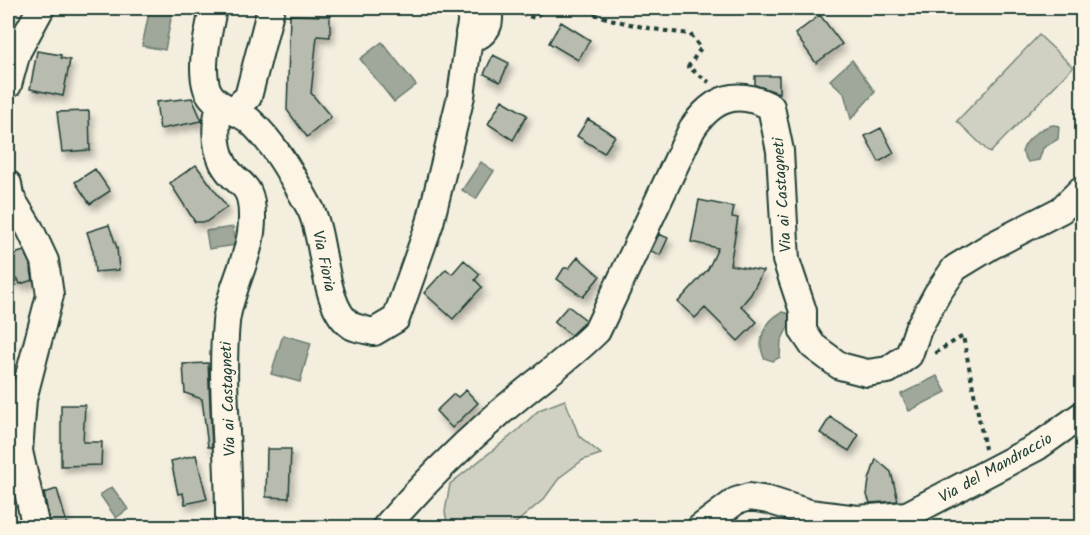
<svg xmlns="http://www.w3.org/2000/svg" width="1090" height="535" viewBox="0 0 1090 535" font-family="Kalam,sans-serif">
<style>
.green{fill:#d0d1c2;stroke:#78877b;stroke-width:1.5}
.water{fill:#a0a89b;stroke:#6c7d72;stroke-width:1.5}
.building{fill:#b8bcae;stroke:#1f3d34;stroke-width:1.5;filter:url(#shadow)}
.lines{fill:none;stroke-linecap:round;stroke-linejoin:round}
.street-casing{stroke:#1f3d34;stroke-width:30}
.path{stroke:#1f3d34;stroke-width:4;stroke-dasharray:4.5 4.5;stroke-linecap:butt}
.street{stroke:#fcf5e5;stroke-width:26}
.labels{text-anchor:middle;stroke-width:4.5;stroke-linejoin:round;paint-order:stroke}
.street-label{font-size:16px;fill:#1f3d34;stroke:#fcf5e5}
</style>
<defs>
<filter id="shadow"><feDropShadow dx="3.5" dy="6" stdDeviation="3" flood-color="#0004"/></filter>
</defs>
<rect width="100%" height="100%" fill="#f3eede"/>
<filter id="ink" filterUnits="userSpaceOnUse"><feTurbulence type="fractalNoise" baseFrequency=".0167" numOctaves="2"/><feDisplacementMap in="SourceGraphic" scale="12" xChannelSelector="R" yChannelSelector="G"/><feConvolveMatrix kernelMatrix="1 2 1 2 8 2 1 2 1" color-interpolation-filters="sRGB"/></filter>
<g filter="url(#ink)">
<path class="green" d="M 1039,35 L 1073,67 L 990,153 L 957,121 Z
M 565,400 L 579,436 L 601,454 L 583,460 L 560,477 L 544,499 L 511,527 L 448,527 L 445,512 L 450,484 L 517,431 L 539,410 Z"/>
<path class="water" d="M 150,8 L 173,8 L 165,50 L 142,46 Z
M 382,42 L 416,85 L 394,102 L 360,59 Z
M 852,60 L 875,92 L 851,119 L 844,93 L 830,80 Z
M 1053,125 L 1059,126 L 1058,139 L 1043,148 L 1039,160 L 1028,162 L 1022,152 C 1025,140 1041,127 1053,125 Z
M 481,162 L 494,171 L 476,199 L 462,190 Z
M 233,227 L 236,245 L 209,249 L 206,231 Z
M 782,312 L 790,314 L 791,321 L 781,341 L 780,357 L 773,361 L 764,358 C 756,340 765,321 782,312 Z
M 283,335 L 311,343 L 300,382 L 271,374 Z
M 937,376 L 946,392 L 909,411 L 901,394 Z
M 112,487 L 128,509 L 116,518 L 100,495 Z"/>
<path class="building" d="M 290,15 L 330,16 L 330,37 L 317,36 L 311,93 L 331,117 L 307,137 L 287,110 Z
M 820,15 L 842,44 L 816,63 L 795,34 Z
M 561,22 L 590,40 L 578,60 L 549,43 Z
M 37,51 L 61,55 L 61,58 L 70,60 L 63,96 L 30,89 Z
M 493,55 L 509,63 L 500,82 L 484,74 Z
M 755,76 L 779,76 L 779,93 L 755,85 Z
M 192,98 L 202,121 L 160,129 L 156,102 Z
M 502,100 L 527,115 L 513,140 L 488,124 Z
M 89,111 L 90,150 L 62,152 L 57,112 Z
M 588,119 L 615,136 L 604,153 L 577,136 Z
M 881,128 L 894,153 L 879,162 L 865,136 Z
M 196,165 L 227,207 L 206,222 L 195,222 L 170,183 Z
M 95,169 L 110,191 L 90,204 L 75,182 Z
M 699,200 L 734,207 L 732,217 L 738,218 L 730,265 L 763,271 L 751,294 L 741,306 L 757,322 L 738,341 L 705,308 L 695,318 L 678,302 L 708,269 L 718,248 L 691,242 Z
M 109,225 L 117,248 L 119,270 L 95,272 L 93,251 L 87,232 Z
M 659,234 L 668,238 L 660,255 L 651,251 Z
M 24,251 L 30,265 L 33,280 L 20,284 L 18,279 L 8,282 L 8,256 Z
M 578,257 L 600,276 L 583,297 L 557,279 L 564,268 L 569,268 Z
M 464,260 L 480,274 L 475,280 L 482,287 L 453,319 L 424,293 L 446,269 L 452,274 Z
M 568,306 L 586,320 L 571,335 L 554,322 Z
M 208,363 L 212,447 L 208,447 L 202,399 L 185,393 L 183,364 Z
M 466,390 L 478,403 L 452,428 L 436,411 L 454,394 L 458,397 Z
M 61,405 L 85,405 L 83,442 L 102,442 L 101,465 L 61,466 Z
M 830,417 L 859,435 L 849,451 L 820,433 Z
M 267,449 L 291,449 L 289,498 L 266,497 Z
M 196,455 L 207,499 L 185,504 L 183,493 L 178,494 L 171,461 Z
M 876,459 L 891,472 L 898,501 L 870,503 L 867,495 L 869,480 Z
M 57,489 L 67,524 L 51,528 L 44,493 Z"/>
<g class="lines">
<g class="street-casing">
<path id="street" d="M 213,8 C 209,33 199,64 207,89 C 214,107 237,110 250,121 C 277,146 292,176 310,208 C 326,238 322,308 352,326 C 358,329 367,330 374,332 L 396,319 L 430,223 L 461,96 L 473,8
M 469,33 L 480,35 C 491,26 489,20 489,8
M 8,85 L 17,52 L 41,8
M 220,105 C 215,124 214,144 223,163 C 235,187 252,178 252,216 C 253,254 230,287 226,322 C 220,390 230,459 229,528
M 232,111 L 248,97 L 271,8
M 8,184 L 10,196 L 30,229 L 45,261 L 50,295 L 23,399 L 19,451 L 36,528
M 385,528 C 419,488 456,451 495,417 C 528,387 565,363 597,331 L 692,129 C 713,97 738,89 771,107 L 780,151 L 786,260 L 803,311 L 803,331 L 813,346 L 840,366 L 867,373 L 888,370 L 909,355 L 918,329 L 937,294 L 955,268 L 991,246 L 1061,210 L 1082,189
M 700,528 L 736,501 L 749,497 L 768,500 L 809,513 L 858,519 L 907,515 L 1037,447 L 1082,415"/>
</g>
<path class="path" d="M 577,8 C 614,22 651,30 690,34 L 701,48 L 688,67 L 709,82
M 512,11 L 535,18 L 544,8
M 935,353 L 963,336 L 985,449"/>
<use href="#street" class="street"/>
</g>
</g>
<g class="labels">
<g class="street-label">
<text transform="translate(781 195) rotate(-94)" y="6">Via ai Castagneti</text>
<text transform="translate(325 261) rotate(78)" y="6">Via Fioria</text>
<text transform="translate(227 399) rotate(-92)" y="6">Via ai Castagneti</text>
<text transform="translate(995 467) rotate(-29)" y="6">Via del Mandraccio</text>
</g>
</g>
<rect width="1090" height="535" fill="none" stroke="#fcf5e5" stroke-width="30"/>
<rect x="15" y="15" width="1060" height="505" fill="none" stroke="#1f3d34" stroke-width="2" filter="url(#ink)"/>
</svg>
